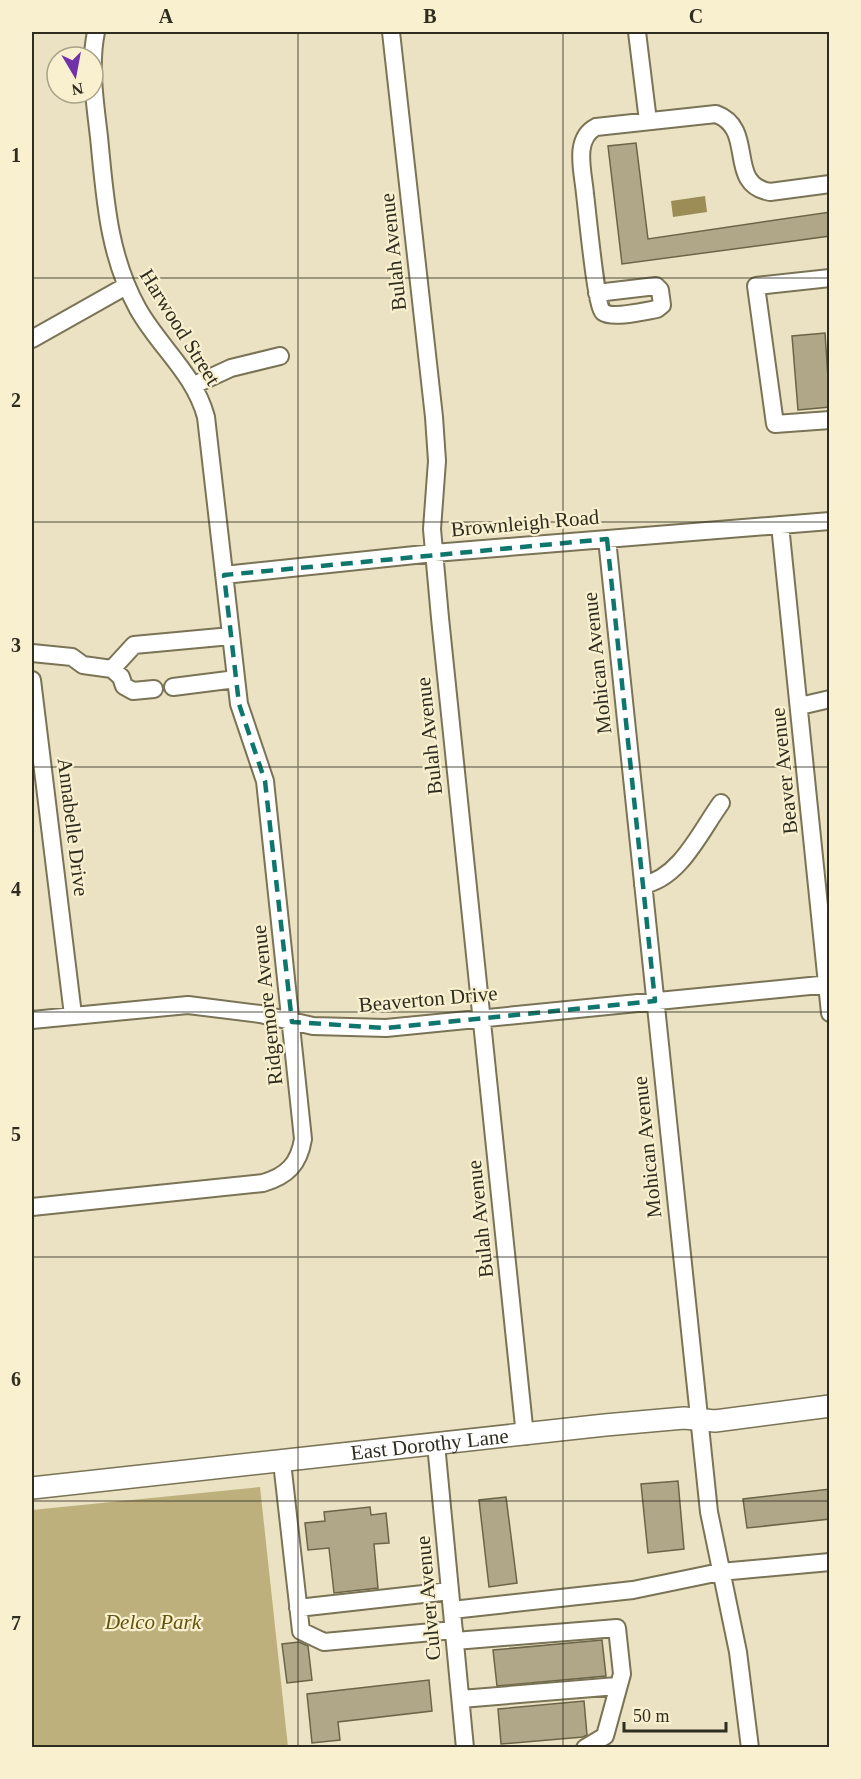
<svg xmlns="http://www.w3.org/2000/svg" width="861" height="1779" viewBox="0 0 861 1779" font-family="Georgia,serif">
<style>
.green{fill:#bdb07d}
.water{fill:#9b8d55}
.building{fill:#afa788;stroke:#6b6447;stroke-width:1.5}
.lines{fill:none;stroke-linecap:round;stroke-linejoin:round}
.minor-casing{stroke:#7a7356;stroke-width:20}
.major-casing{stroke:#7a7356;stroke-width:24}
.minor{stroke:#fff;stroke-width:16}
.major{stroke:#fff;stroke-width:21}
.marked{fill:none;stroke:#0f766e;stroke-width:4.5;stroke-dasharray:12 8;stroke-linejoin:round}
.grid{fill:none;stroke:#2f2c20;stroke-width:1.5;stroke-opacity:0.55}
.labels{text-anchor:middle;stroke-width:4.5;stroke-linejoin:round;paint-order:stroke}
.street-label{font-size:21px;fill:#2f2c20;stroke:#f8f0cf}
.park-label{font-size:21px;font-style:italic;fill:#63530d;stroke:#f8f0cf}
.neatline{fill:none;stroke:#2f2c20;stroke-width:2}
.grid-label{font-size:20px;text-anchor:middle;font-weight:bold;fill:#2f2c20}
</style>
<rect width="100%" height="100%" fill="#eae2c2"/>
<path class="green" d="M 260,1487 L 288,1747 L 32,1747 L 32,1510 Z"/>
<path class="water" d="M 705,196 L 707,212 L 673,217 L 671,201 Z"/>
<path class="building" d="M 636,143 L 648,239 L 830,212 L 830,236 L 622,264 L 608,146 Z
M 825,333 L 830,407 L 798,410 L 792,336 Z
M 678,1481 L 684,1549 L 648,1553 L 641,1484 Z
M 830,1489 L 830,1519 L 747,1528 L 743,1499 Z
M 506,1497 L 517,1583 L 489,1587 L 479,1500 Z
M 370,1507 L 371,1515 L 386,1513 L 389,1543 L 374,1544 L 378,1588 L 334,1593 L 329,1548 L 308,1550 L 305,1523 L 325,1521 L 324,1512 Z
M 602,1640 L 606,1676 L 497,1686 L 493,1650 Z
M 299,1642 L 308,1646 L 312,1680 L 287,1683 L 282,1644 Z
M 429,1680 L 432,1711 L 338,1722 L 340,1740 L 312,1743 L 307,1694 Z
M 584,1701 L 587,1735 L 583,1737 L 501,1744 L 498,1709 Z"/>
<g class="lines">
<g class="minor-casing">
<path id="minor" d="M 391,32 L 434,417 L 437,461 L 432,529 L 440,618 L 525,1436
M 637,32 L 648,121
M 830,278 L 756,286 L 775,424 L 830,420
M 597,293 L 656,286 L 660,290 L 662,305 L 657,309 C 645,311 612,319 603,312 C 596,306 587,209 585,194 C 583,171 573,139 596,127 L 716,114 C 757,129 725,184 770,192 L 830,184
M 32,339 L 126,286
M 194,385 L 231,368 L 280,356
M 780,525 L 830,1013
M 607,539 L 709,1512 L 738,1652 L 750,1748
M 224,575 L 434,553 L 830,521
M 32,653 L 72,657 L 83,665 L 112,669 L 121,677 L 124,686 L 133,691 L 154,689
M 112,669 L 134,645 L 231,636
M 32,680 L 73,1015
M 173,687 L 236,679
M 800,706 L 830,699
M 643,885 C 680,878 700,832 721,803
M 32,1020 L 188,1005 L 260,1014 L 313,1026 L 386,1028 L 830,984
M 32,1207 L 263,1183 C 287,1176 299,1164 303,1139 L 265,781 L 239,704 L 206,417 C 194,373 160,348 138,309 C 108,255 105,197 99,137 C 95,102 89,66 96,32
M 436,1444 L 465,1748
M 282,1462 L 301,1631 L 324,1642 L 454,1630
M 298,1608 L 450,1591
M 452,1610 L 633,1590 L 720,1572 L 830,1562
M 455,1641 L 617,1628 L 622,1674 L 605,1736 L 585,1748
M 461,1699 L 617,1686"/>
</g>
<g class="major-casing">
<g id="major">
<path id="s1" d="M 32,1488 L 605,1425 L 684,1418 L 715,1421 L 830,1406"/>
</g>
</g>
<use href="#minor" class="minor"/>
<use href="#major" class="major"/>
</g>
<path class="marked" d="M 607,539 L 655,1001 L 386,1028 L 292,1022 L 265,781 L 239,704 L 224,575 Z"/>
<path class="grid" d="M 298,32 L 298,1748M 563,32 L 563,1748M 32,278 L 830,278M 32,522 L 830,522M 32,767 L 830,767M 32,1012 L 830,1012M 32,1257 L 830,1257M 32,1501 L 830,1501"/>
<g class="labels">
<g class="street-label">
<text transform="translate(393 252) rotate(-96)" y="7">Bulah Avenue</text>
<text transform="translate(180 327) rotate(58)" y="7">Harwood Street</text>
<text transform="translate(525 523) rotate(-5)" y="7">Brownleigh Road</text>
<text transform="translate(597 663) rotate(-96)" y="7">Mohican Avenue</text>
<text transform="translate(429 736) rotate(-96)" y="7">Bulah Avenue</text>
<text transform="translate(784 771) rotate(-96)" y="7">Beaver Avenue</text>
<text transform="translate(73 827) rotate(83)" y="7">Annabelle Drive</text>
<text transform="translate(428 999) rotate(-5)" y="7">Beaverton Drive</text>
<text transform="translate(267 1005) rotate(-96)" y="7">Ridgemore Avenue</text>
<text transform="translate(647 1147) rotate(-96)" y="7">Mohican Avenue</text>
<text transform="translate(480 1219) rotate(-96)" y="7">Bulah Avenue</text>
<text dy="7" stroke="none"><textPath href="#s1" startOffset="400">East Dorothy Lane</textPath></text>
<text transform="translate(428 1598) rotate(-95)" y="7">Culver Avenue</text>
</g>
<g class="park-label">
<text x="153" y="1629">Delco Park</text>
</g>
</g>
<rect width="861" height="1779" fill="none" stroke="#f8f0cf" stroke-width="66"/>
<g transform="translate(75 75) rotate(170)"><circle r="28" fill="#f8f0cf" stroke="#a8a289" stroke-width="1.5"/>
<path d="M0-4.5L10 22L0 15L-10 22Z" fill="#7232a7"/>
<text y="-9" font-size="16" font-weight="bold" text-anchor="middle" fill="#2f2c20">N</text>
</g>
<path d="M624 1722v9h102v-9" fill="none" stroke="#2f2c20" stroke-width="3"/>
<text x="633" y="1722" font-size="18" fill="#2f2c20" stroke="#f8f0cf" stroke-width="4.5" paint-order="stroke">50 m</text>
<rect x="33" y="33" width="795" height="1713" class="neatline"/>
<g class="grid-label">
<text x="166" y="23">A</text>
<text x="430" y="23">B</text>
<text x="696" y="23">C</text>
<text x="16" y="162">1</text>
<text x="16" y="407">2</text>
<text x="16" y="652">3</text>
<text x="16" y="896">4</text>
<text x="16" y="1141">5</text>
<text x="16" y="1386">6</text>
<text x="16" y="1630">7</text>
</g>
</svg>
